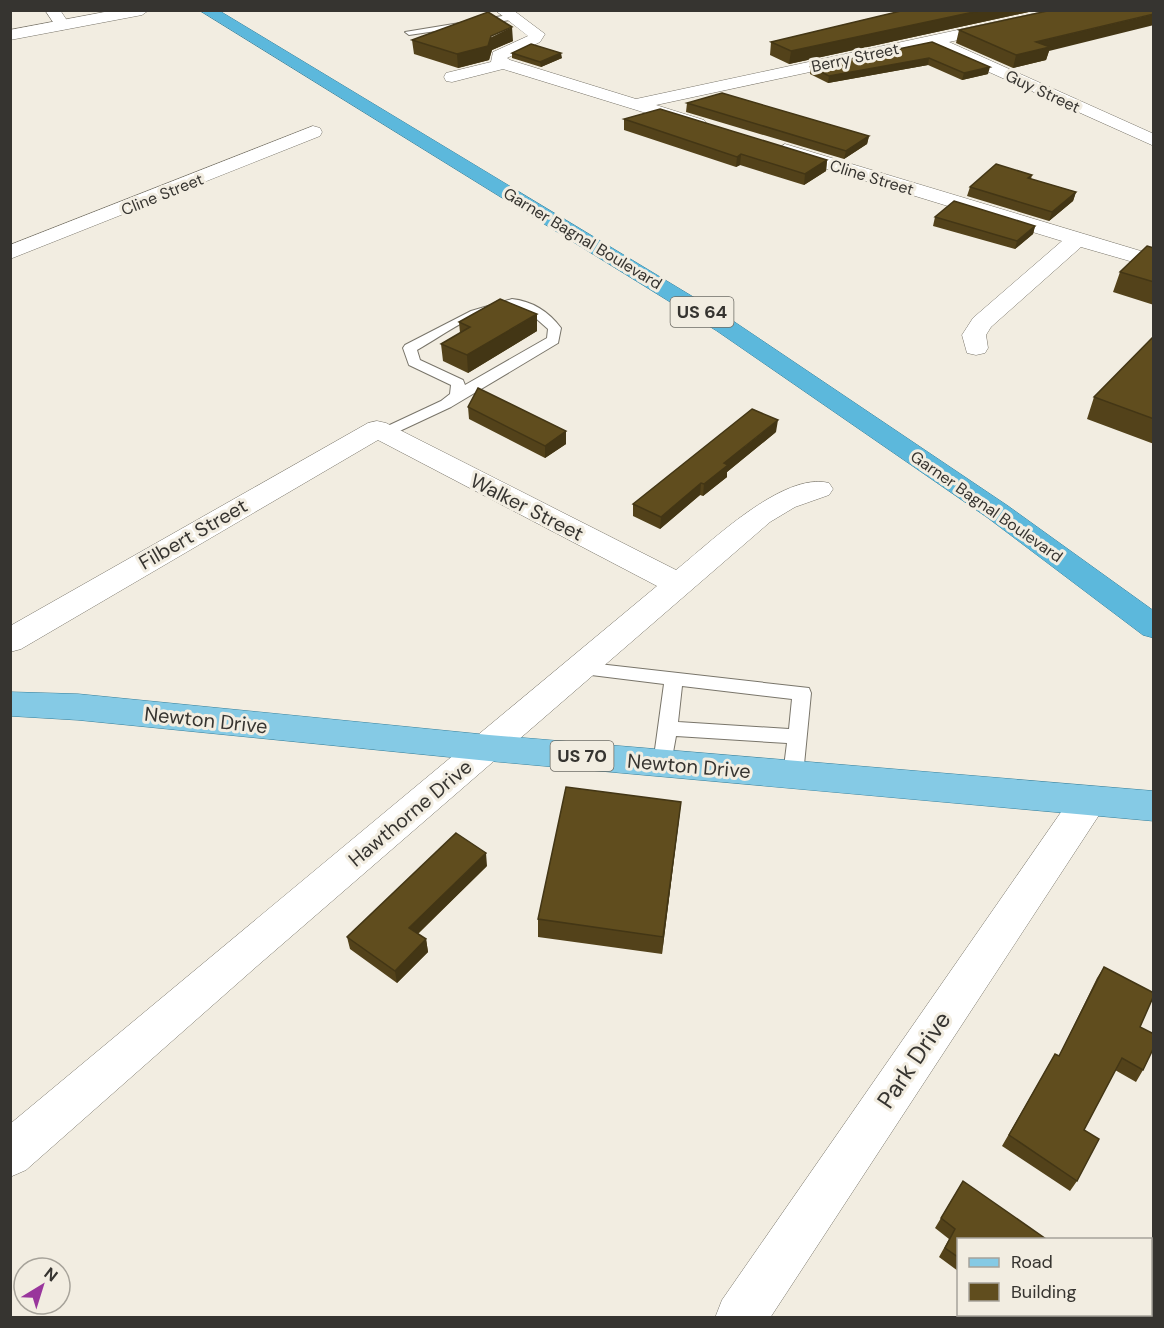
<svg xmlns="http://www.w3.org/2000/svg" width="1164" height="1328" viewBox="0 0 1164 1328" font-family="'DM Sans',sans-serif">
<style>
.lines{fill:none;stroke-linecap:round;stroke-linejoin:round}
.service-casing{stroke:#79756a;stroke-width:2}
.minor-casing{stroke:#79756a;stroke-width:1}
.tertiary-casing{stroke:#79756a;stroke-width:1}
.primary-casing{stroke:#357f9b;stroke-width:1}
.trunk-casing{stroke:#357f9b;stroke-width:1}
.service{fill:#fff;fill-rule:evenodd}
.minor{fill:#fff;fill-rule:evenodd}
.tertiary{fill:#fff;fill-rule:evenodd}
.primary{fill:#85cae5;fill-rule:evenodd}
.trunk{fill:#5cb8dc;fill-rule:evenodd}
.wall{fill:#53421a}
.shaded-wall{fill:#433615}
.building{fill:#604d1e;stroke:#433615;stroke-width:1.5}
.labels{text-anchor:middle;stroke-width:6;stroke-linejoin:round;paint-order:stroke}
.far-street-label{font-size:16px;fill:#363430;stroke:#f2ede1}
.shield{fill:#f2ede1;stroke:#6e6c65;stroke-width:1.5}
.shield-label{font-size:18px;font-weight:bold;fill:#363430}
.street-label{font-size:20px;fill:#363430;stroke:#f2ede1}
.near-street-label{font-size:24px;fill:#363430;stroke:#f2ede1}
</style>
<rect width="100%" height="100%" fill="#f2ede1"/>
<g class="lines">
<g class="service-casing">
<path id="service" d="M 514,14 L 517,19 L 409,35 L 405,32 Z
M 512,299 C 532,301 549,312 561,328 L 558,343 L 451,407 L 389,436 L 379,436 L 377,433 L 379,430 L 441,401 L 450,394 L 451,385 L 409,365 L 403,348 L 405,345 L 471,311 ZM 517,307 L 531,314 L 548,329 L 547,338 L 465,385 L 463,380 L 420,360 L 417,350 C 446,334 483,304 517,307 Z
M 581,662 L 809,688 L 811,693 L 803,775 L 800,780 L 793,783 L 786,780 L 783,775 L 787,743 L 676,736 L 670,769 L 663,771 L 656,769 L 653,764 L 664,684 L 575,673 L 572,668 L 575,663 ZM 682,686 L 792,699 L 789,729 L 678,722 Z"/>
</g>
<g class="minor-casing">
<path id="minor" d="M 45,10 L 60,10 L 70,25 L 62,30 L 57,28 Z
M 495,10 L 513,10 L 545,34 L 540,42 L 507,58 L 510,60 L 636,99 L 1051,10 L 1082,10 L 1075,15 L 949,42 L 1154,134 L 1154,146 L 931,46 L 656,105 L 704,120 L 707,124 L 698,129 L 503,69 L 452,82 L 446,81 L 444,77 L 446,73 L 491,62 L 493,52 L 528,36 Z
M 313,126 L 320,128 L 322,132 L 320,136 L 10,259 L 10,245 Z
M 785,144 L 1154,255 L 1154,268 L 1081,247 L 991,327 L 986,335 L 988,348 L 985,353 L 976,355 L 967,353 L 962,335 L 973,318 L 1062,241 L 778,154 L 776,150 Z
M 377,421 L 386,423 L 676,570 C 710,543 783,471 829,483 L 833,489 L 829,495 L 795,507 L 770,522 L 256,967 L 26,1170 L 10,1177 L 10,1124 L 657,586 L 378,440 L 21,649 L 10,652 L 10,626 L 368,423 Z
M 1088,788 L 1101,792 L 1106,802 L 1101,812 L 770,1318 L 715,1318 L 722,1300 L 1075,792 Z"/>
</g>
<g class="tertiary-casing">
<path id="tertiary" d="M 115,10 L 149,10 L 142,15 L 10,40 L 10,30 Z"/>
</g>
<g class="primary-casing">
<path id="primary" d="M 10,692 L 78,694 L 489,735 L 1154,791 L 1154,821 L 489,761 L 78,720 L 10,716 Z"/>
</g>
<g class="trunk-casing">
<path id="trunk" d="M 199,10 L 218,10 L 733,321 L 1008,506 L 1154,611 L 1154,638 L 1143,635 L 988,518 L 717,331 Z"/>
</g>
<use href="#service" class="service"/>
<use href="#minor" class="minor"/>
<use href="#tertiary" class="tertiary"/>
<use href="#primary" class="primary"/>
<use href="#trunk" class="trunk"/>
</g>
<path class="wall" d="M 905,10 L 1038,10 L 789,64 L 770,55 L 771,42 Z
M 959,30 L 1049,51 L 1046,60 L 1013,68 L 956,43 Z
M 412,40 L 513,41 L 492,50 L 489,60 L 458,68 L 414,54 Z
M 932,42 L 988,74 L 962,80 L 928,65 L 828,83 L 810,74 L 811,67 Z
M 512,53 L 562,58 L 541,67 L 512,58 Z
M 687,103 L 869,136 L 867,144 L 844,159 L 686,112 Z
M 624,119 L 827,160 L 826,171 L 804,185 L 740,165 L 736,167 L 624,130 Z
M 1032,175 L 1031,179 L 1076,192 L 1073,201 L 1049,221 L 967,196 L 970,187 Z
M 935,217 L 1035,226 L 1033,234 L 1015,249 L 933,226 Z
M 1154,248 L 1154,305 L 1113,292 L 1120,272 Z
M 459,322 L 537,331 L 468,373 L 443,361 L 441,344 L 460,333 Z
M 1154,337 L 1154,444 L 1087,419 L 1094,397 Z
M 468,407 L 566,431 L 566,444 L 545,458 L 469,419 Z
M 776,432 L 727,472 L 727,477 L 703,496 L 700,495 L 660,529 L 633,516 L 633,504 Z
M 681,802 L 662,954 L 538,937 L 538,919 Z
M 487,866 L 418,934 L 426,939 L 428,952 L 397,983 L 350,949 L 347,937 Z
M 1104,967 L 1140,1027 L 1143,1070 L 1136,1082 L 1115,1070 L 1084,1130 L 1077,1181 L 1070,1191 L 1002,1146 L 1055,1054 L 1059,1056 L 1097,978 Z
M 963,1181 L 958,1239 L 958,1271 L 939,1257 L 949,1239 L 935,1228 Z
M 1017,1314 L 1040,1314 L 1039,1317 L 1021,1317 Z"/>
<path class="shaded-wall" d="M 983,10 L 1038,10 L 789,64 L 791,51 Z
M 1154,14 L 1154,25 L 1049,51 L 1046,60 L 1013,68 L 1016,55 L 1036,42 Z
M 512,27 L 513,41 L 492,50 L 489,60 L 458,68 L 457,54 Z
M 561,53 L 562,58 L 541,67 L 540,62 Z
M 929,58 L 928,65 L 828,83 L 829,76 Z
M 990,67 L 988,74 L 962,80 L 964,73 Z
M 869,136 L 867,144 L 844,159 L 846,151 Z
M 741,154 L 740,165 L 736,167 L 737,157 Z
M 827,160 L 826,171 L 804,185 L 805,174 Z
M 1076,192 L 1073,201 L 1049,221 L 1052,212 Z
M 1035,226 L 1033,234 L 1015,249 L 1017,241 Z
M 537,314 L 537,331 L 468,373 L 467,355 Z
M 778,420 L 776,432 L 727,472 L 727,477 L 703,496 L 704,484 L 724,463 Z
M 566,431 L 566,444 L 545,458 L 545,446 Z
M 701,483 L 700,495 L 660,529 L 661,517 Z
M 681,802 L 679,820 L 662,954 L 663,937 Z
M 486,853 L 487,866 L 411,940 L 409,928 Z
M 426,939 L 428,952 L 397,983 L 395,971 Z"/>
<path class="building" d="M 905,10 L 983,10 L 791,51 L 771,42 Z
M 1052,10 L 1154,10 L 1154,14 L 1036,42 L 1050,47 L 1016,55 L 959,30 Z
M 488,12 L 512,27 L 491,36 L 488,46 L 457,54 L 412,40 Z
M 932,42 L 990,67 L 964,73 L 929,58 L 829,76 L 811,67 Z
M 531,44 L 561,53 L 540,62 L 512,53 Z
M 722,93 L 869,136 L 846,151 L 687,103 Z
M 660,109 L 827,160 L 805,174 L 741,154 L 737,157 L 624,119 Z
M 996,164 L 1032,175 L 1028,178 L 1076,192 L 1052,212 L 970,187 Z
M 954,201 L 1035,226 L 1017,241 L 935,217 Z
M 1147,246 L 1154,248 L 1154,282 L 1120,272 Z
M 500,299 L 537,314 L 467,355 L 441,344 L 470,327 L 459,322 Z
M 1154,337 L 1154,419 L 1094,397 L 1153,337 Z
M 478,388 L 566,431 L 545,446 L 468,407 Z
M 752,409 L 778,420 L 724,463 L 728,465 L 704,484 L 701,483 L 661,517 L 633,504 Z
M 566,787 L 681,802 L 663,937 L 538,919 Z
M 456,833 L 486,853 L 409,928 L 426,939 L 395,971 L 347,937 Z
M 1104,967 L 1154,993 L 1154,995 L 1140,1027 L 1154,1034 L 1154,1047 L 1143,1070 L 1122,1058 L 1084,1130 L 1099,1139 L 1077,1181 L 1009,1135 L 1055,1054 L 1059,1056 Z
M 963,1181 L 1046,1239 L 958,1239 L 958,1257 L 945,1248 L 955,1229 L 941,1218 Z"/>
<g class="labels">
<g class="far-street-label">
<text transform="translate(855 57) rotate(-12)" y="6">Berry Street</text>
<text transform="translate(1043 91) rotate(25)" y="6">Guy Street</text>
<text transform="translate(872 177) rotate(17)" y="6">Cline Street</text>
<text transform="translate(162 194) rotate(-22)" y="6">Cline Street</text>
<text transform="translate(583 238) rotate(31)" y="6">Garner Bagnal Boulevard</text>
<text transform="translate(987 506) rotate(35)" y="6">Garner Bagnal Boulevard</text>
</g>
<g class="shield">
<rect x="670.5" y="297" width="63" height="30" rx="4.5"/>
<rect x="550.5" y="741" width="63" height="30" rx="4.5"/>
</g>
<g class="shield-label">
<text x="702" y="318">US 64</text>
<text x="582" y="762">US 70</text>
</g>
<g class="street-label">
<text transform="translate(527 507) rotate(27)" y="7">Walker Street</text>
<text transform="translate(193 534) rotate(-30)" y="7">Filbert Street</text>
<text transform="translate(206 720) rotate(6)" y="7">Newton Drive</text>
<text transform="translate(689 766) rotate(5)" y="7">Newton Drive</text>
<text transform="translate(410 813) rotate(-40)" y="7">Hawthorne Drive</text>
</g>
<g class="near-street-label">
<text transform="translate(914 1060) rotate(-56)" y="8">Park Drive</text>
</g>
</g>
<rect width="1164" height="1328" fill="none" stroke="#363430" stroke-width="24"/>
<rect x="957" y="1238" width="195" height="78" fill="#f2ede1" stroke="#a7a39a" stroke-width="1.5"/>
<rect x="969" y="1258" width="30" height="9" fill="#85cae5" stroke="#a7a39a" stroke-width="1.5"/>
<text x="1011" y="1268" font-size="18" fill="#363430">Road</text>
<rect x="969" y="1283" width="30" height="18" fill="#604d1e" stroke="#a7a39a" stroke-width="1.5"/>
<text x="1011" y="1298" font-size="18" fill="#363430">Building</text>
<g transform="translate(42 1286) rotate(38)"><circle r="28" fill="#f2ede1" stroke="#a7a39a" stroke-width="1.5"/>
<path d="M0-4.5L10 22L0 15L-10 22Z" fill="#99369c"/>
<text y="-9" font-size="16" font-weight="bold" text-anchor="middle" fill="#363430">N</text>
</g>
</svg>
